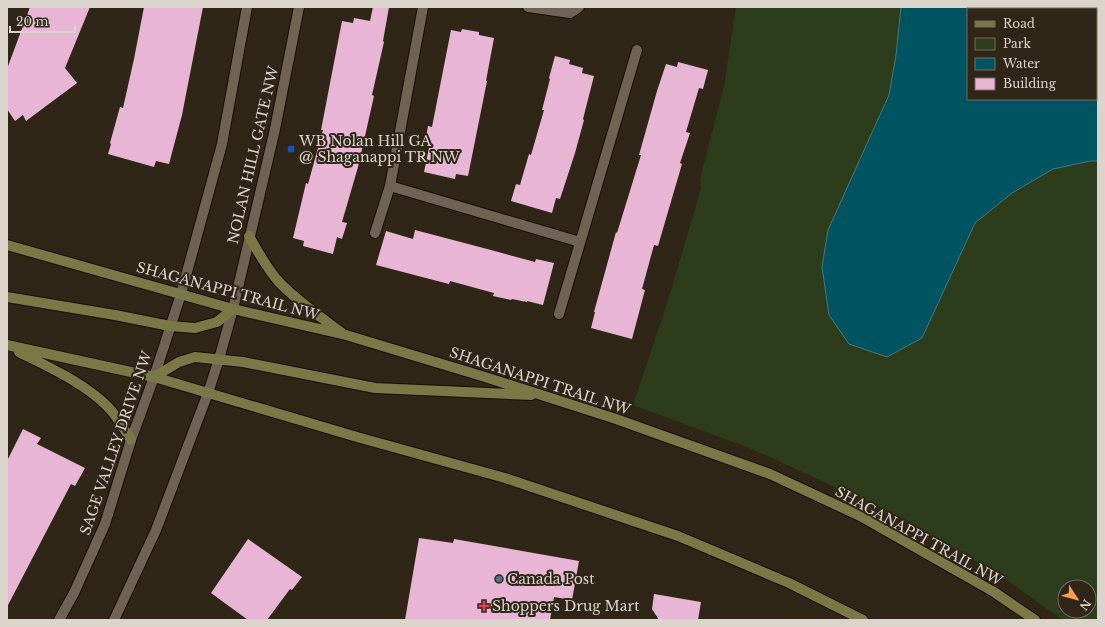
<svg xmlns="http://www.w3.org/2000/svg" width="1105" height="627" viewBox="0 0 1105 627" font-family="'Libre Baskerville',serif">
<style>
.green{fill:#2d3c1a;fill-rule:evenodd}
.water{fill:#005461;stroke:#427a81;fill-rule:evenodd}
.building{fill:#e9b5d4}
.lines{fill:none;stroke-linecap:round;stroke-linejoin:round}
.street-casing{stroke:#180e03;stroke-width:12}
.secondary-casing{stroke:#180e03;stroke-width:12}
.street{stroke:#6f6353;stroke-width:10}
.secondary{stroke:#7a7847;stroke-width:10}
.transit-dot{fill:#1a4fb4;stroke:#302617;stroke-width:1.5}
.service-dot{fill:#5c6f8a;stroke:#302617;stroke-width:1.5}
.health-dot{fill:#e0444e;stroke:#302617;stroke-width:1.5}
.labels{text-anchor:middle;stroke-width:4;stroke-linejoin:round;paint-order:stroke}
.poi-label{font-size:14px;fill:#dbd4cb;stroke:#302617;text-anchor:start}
.street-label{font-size:14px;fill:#dbd4cb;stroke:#302617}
</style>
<rect width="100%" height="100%" fill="#302617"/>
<path class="green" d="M 736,7 L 1098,7 L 1098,620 L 1063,620 L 1001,576 L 900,517 L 752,449 L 633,405 L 666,307 L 701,189 L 700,179 L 724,86 ZM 968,9 L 1096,9 L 1096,99 L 968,99 ZM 1065,587 L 1089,587 L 1089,611 L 1065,611 Z"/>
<path class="water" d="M 901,7 L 1098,7 L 1098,161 L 1090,161 L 1053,169 L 1012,193 L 975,223 L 922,338 L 887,357 L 849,344 L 829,315 L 822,267 L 828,230 L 889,95 L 896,55 ZM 968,9 L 1096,9 L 1096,99 L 968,99 Z"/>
<path class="building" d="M 30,7 L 90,7 L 65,68 L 77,83 L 26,121 L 23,115 L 15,121 L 7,109 L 7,69 Z
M 144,7 L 203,7 L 182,115 L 169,164 L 156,161 L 154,167 L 108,154 L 111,144 L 110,143 L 120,107 L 123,108 L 134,59 Z
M 373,7 L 389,7 L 383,41 L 384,42 L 372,95 L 374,96 L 358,167 L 342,222 L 347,223 L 342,239 L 337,237 L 333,254 L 303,246 L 304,241 L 293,238 L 306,183 L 308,184 L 323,130 L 321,130 L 342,21 L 353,23 L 354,18 L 370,21 Z
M 462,29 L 479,32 L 479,35 L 494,38 L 486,81 L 487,81 L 468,176 L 456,174 L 455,179 L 424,172 L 430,143 L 425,143 L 428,126 L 432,127 L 451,30 L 461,32 Z
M 555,56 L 570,60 L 569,64 L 583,68 L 582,73 L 594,76 L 583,119 L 584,120 L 575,153 L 560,199 L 556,198 L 552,213 L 511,201 L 516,184 L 520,185 L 529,154 L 531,155 L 544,110 L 542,110 L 550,79 L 549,78 Z
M 678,62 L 708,70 L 703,89 L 699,88 L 686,132 L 690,133 L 680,163 L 682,164 L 658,246 L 654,245 L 642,289 L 645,290 L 632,339 L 591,328 L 595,312 L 594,312 L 616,232 L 617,233 L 641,155 L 639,155 L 657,91 L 666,64 L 677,67 Z
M 415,230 L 491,250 L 535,262 L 536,259 L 554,263 L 543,305 L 527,301 L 527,302 L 512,299 L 511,300 L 493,296 L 494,293 L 450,281 L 449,284 L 376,265 L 386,231 L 413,239 Z
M 23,429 L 41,438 L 37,444 L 85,468 L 75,486 L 71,484 L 7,607 L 7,461 Z
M 419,538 L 453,543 L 454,539 L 579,561 L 572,600 L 554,597 L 550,620 L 405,620 Z
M 248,539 L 302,577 L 292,590 L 290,589 L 267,620 L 248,620 L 211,593 Z
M 654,594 L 701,602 L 698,620 L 659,620 L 652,609 Z"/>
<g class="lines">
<g class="street-casing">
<path id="street" d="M 528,7 L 570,13 L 579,7
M 390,186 L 580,242
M 375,233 L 390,186 L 423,7
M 559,314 L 637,50
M 59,620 L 74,593 L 105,524 L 131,440 L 154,377 L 181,294 L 222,144 L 247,7
M 114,620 L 156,530 L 208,393 L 219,359 L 233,309 L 275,129 L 299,7"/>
</g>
<g class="secondary-casing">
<path id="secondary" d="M 249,236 C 258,252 267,269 279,282 C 298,302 321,317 342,333
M 7,245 L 233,309 L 346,335 L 485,377 L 616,419 L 770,474 L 860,516 L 994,592 L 1035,620
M 7,297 L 115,315 L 170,326 L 195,328 L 217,322 L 233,309
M 7,345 L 154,377 L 357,437 L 505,478 L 678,536 L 789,583 L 863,620
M 19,352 C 48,367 85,383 108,407 C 117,416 124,429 131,440
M 154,377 L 179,362 L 195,357 L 243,362 L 375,388 L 531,395"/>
</g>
<use href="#street" class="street"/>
<use href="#secondary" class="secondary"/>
</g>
<rect class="transit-dot" x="287" y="145" width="8" height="8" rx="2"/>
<circle class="service-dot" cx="499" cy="579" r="4"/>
<path class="health-dot" d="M482 600h4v4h4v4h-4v4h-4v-4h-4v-4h4z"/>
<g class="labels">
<g class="poi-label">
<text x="299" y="146">WB Nolan Hill GA<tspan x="299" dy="16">@ Shaganappi TR NW</tspan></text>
<text x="507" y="584">Canada Post</text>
<text x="492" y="611">Shoppers Drug Mart</text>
</g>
<g class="street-label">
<text transform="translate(253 155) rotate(-77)" y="5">NOLAN HILL GATE NW</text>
<text transform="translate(228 291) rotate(15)" y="5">SHAGANAPPI TRAIL NW</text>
<text transform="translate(540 381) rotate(18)" y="5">SHAGANAPPI TRAIL NW</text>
<text transform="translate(116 443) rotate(-71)" y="5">SAGE VALLEY DRIVE NW</text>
<text transform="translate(919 536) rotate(29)" y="5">SHAGANAPPI TRAIL NW</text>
</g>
</g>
<rect width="1105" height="627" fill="none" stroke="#dbd4cb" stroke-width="16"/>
<rect x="967" y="8" width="130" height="92" fill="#302617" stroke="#746c5f"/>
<rect x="975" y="21" width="20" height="6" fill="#7a7847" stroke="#746c5f"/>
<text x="1003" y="28" font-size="12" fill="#dbd4cb">Road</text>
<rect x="975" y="38" width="20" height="12" fill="#2d3c1a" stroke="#746c5f"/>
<text x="1003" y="48" font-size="12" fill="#dbd4cb">Park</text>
<rect x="975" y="58" width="20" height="12" fill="#005461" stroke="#746c5f"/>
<text x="1003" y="68" font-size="12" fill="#dbd4cb">Water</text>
<rect x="975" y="78" width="20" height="12" fill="#e9b5d4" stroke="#746c5f"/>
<text x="1003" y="88" font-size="12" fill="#dbd4cb">Building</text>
<g transform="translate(1077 599) rotate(126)"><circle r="19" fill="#302617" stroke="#746c5f"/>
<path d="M0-3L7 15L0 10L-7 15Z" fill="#fa9f4f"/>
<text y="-6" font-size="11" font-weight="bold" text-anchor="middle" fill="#dbd4cb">N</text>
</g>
<path d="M10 26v6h65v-6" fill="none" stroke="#dbd4cb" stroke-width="2"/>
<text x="16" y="26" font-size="12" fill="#dbd4cb" stroke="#302617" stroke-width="3" paint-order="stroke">20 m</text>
</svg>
